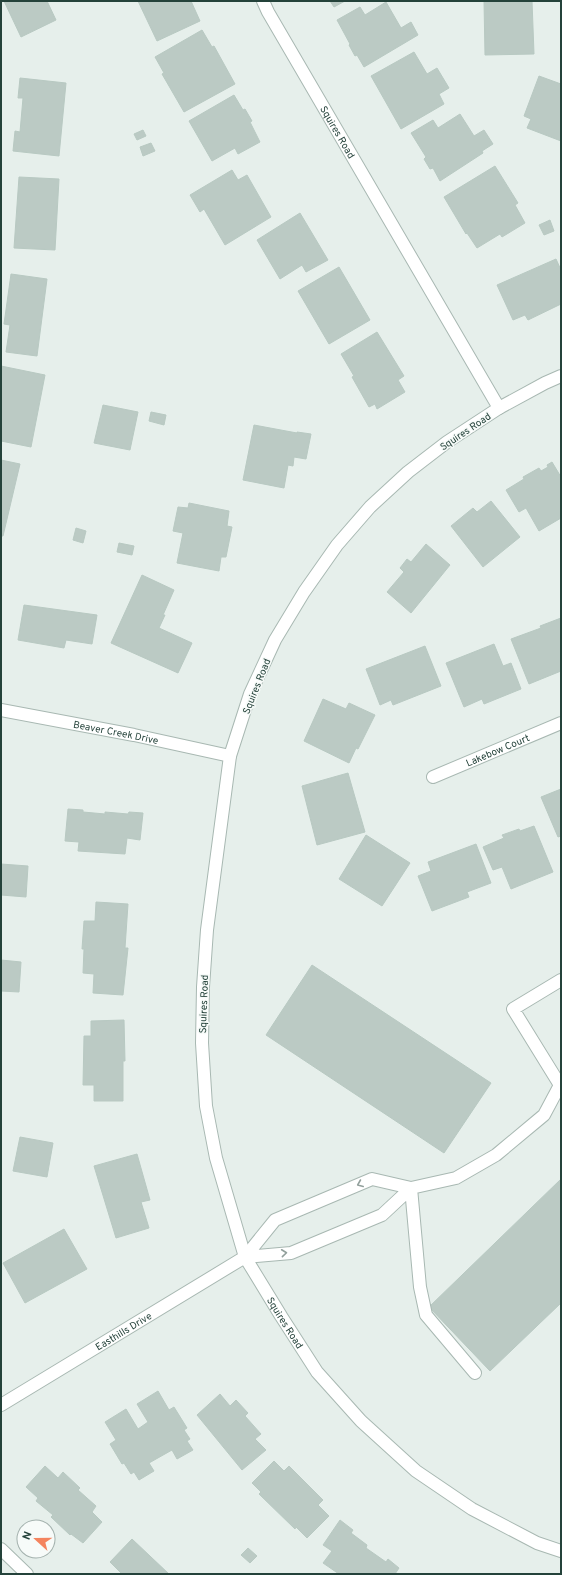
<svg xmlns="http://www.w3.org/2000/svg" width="562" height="1575" viewBox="0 0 562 1575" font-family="Overpass,sans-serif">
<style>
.building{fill:#bbcac4;stroke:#b8c9c2}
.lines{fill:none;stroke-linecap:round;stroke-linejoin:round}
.service-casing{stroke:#a8b8b2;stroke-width:14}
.minor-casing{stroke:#a8b8b2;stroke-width:14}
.tertiary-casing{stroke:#a8b8b2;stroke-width:14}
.service{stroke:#fff;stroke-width:12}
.minor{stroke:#fff;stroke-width:12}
.tertiary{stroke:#fff;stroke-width:12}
.oneway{stroke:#92a09c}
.labels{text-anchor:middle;stroke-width:3;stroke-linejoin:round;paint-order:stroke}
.street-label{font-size:10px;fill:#24423a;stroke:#f7fbf9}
</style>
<rect width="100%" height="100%" fill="#e6efeb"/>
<path class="building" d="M 4,1 L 47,1 L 56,20 L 21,37 Z
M 138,1 L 191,1 L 200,21 L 157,41 Z
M 330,1 L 345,1 L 334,7 Z
M 484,1 L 532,1 L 534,54 L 485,55 Z
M 386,2 L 401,28 L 411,22 L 418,35 L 364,67 L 357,55 L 355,56 L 349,45 L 350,44 L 337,20 L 360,7 L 365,15 Z
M 202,30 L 212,47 L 214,46 L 235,84 L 184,112 L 162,74 L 164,73 L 155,57 Z
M 414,52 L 427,74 L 437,68 L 449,88 L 439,94 L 444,104 L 401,129 L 371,76 Z
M 539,76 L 561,84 L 561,141 L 527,128 L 531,119 L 524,116 Z
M 20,78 L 66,83 L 59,156 L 13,151 L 15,131 L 20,132 L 23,98 L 18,98 Z
M 234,95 L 243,110 L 245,109 L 252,121 L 250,122 L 260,142 L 238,154 L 235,148 L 212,161 L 189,121 Z
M 460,114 L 474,136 L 484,130 L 493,144 L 482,151 L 483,153 L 440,181 L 433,168 L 430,169 L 424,159 L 426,157 L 411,133 L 433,120 L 438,128 Z
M 143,130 L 146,136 L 137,140 L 134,134 Z
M 151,143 L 155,151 L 143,156 L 140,147 Z
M 495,166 L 518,203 L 515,205 L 525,223 L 502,237 L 500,234 L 477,248 L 467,233 L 466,234 L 444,197 Z
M 232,170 L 238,180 L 247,175 L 271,217 L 225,245 L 204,209 L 200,212 L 190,195 Z
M 19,177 L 59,179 L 55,250 L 14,248 Z
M 300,213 L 328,260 L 306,272 L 302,265 L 280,279 L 257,240 Z
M 550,220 L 554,231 L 544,235 L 539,225 Z
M 556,259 L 561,270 L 561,304 L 528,320 L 525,315 L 513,320 L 497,285 Z
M 339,267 L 370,320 L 329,344 L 298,291 Z
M 11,274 L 47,279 L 37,356 L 6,352 L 10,325 L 4,324 Z
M 377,332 L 404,376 L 398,380 L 405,392 L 377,409 L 375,404 L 369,407 L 352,377 L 354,376 L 341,354 Z
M 1,366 L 45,375 L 31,447 L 1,441 Z
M 103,405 L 138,412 L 130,450 L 94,443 Z
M 151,412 L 166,415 L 164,425 L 149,421 Z
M 254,425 L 297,433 L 297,432 L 311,434 L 306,459 L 294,457 L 293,466 L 288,465 L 284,488 L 243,480 Z
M 1,460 L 20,464 L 3,536 L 1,536 Z
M 552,462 L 561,477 L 561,518 L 539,531 L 526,508 L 519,512 L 506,490 L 524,479 L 523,477 L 539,468 L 541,471 L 548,467 L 547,465 Z
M 491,501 L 520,537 L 483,567 L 451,526 L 473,508 L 477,512 Z
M 189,503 L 229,511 L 227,526 L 232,527 L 226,557 L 221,557 L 219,571 L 177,563 L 183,533 L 173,531 L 178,507 L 188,508 Z
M 76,528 L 86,531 L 83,543 L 73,540 Z
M 119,543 L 134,546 L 132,555 L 117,552 Z
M 426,544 L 450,565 L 411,613 L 387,592 L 404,572 L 400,568 L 407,559 L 411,562 Z
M 142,575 L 174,590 L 163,615 L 165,615 L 159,628 L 192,643 L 178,673 L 111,643 Z
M 24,605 L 97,615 L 92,644 L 66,640 L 64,648 L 18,640 Z
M 561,618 L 561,671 L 529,684 L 511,639 L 541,628 L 540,626 Z
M 494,644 L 503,666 L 511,663 L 521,689 L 484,704 L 482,699 L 464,707 L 446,663 Z
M 425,646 L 441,686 L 393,705 L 391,700 L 380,705 L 366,669 Z
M 323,699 L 346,709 L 349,703 L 375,715 L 358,749 L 356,748 L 349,763 L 304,741 Z
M 348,773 L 365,832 L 317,845 L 302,786 Z
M 561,789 L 561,836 L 558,837 L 541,797 Z
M 68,809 L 83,810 L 83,812 L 105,814 L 105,812 L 128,814 L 129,812 L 143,813 L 140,840 L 127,838 L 125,854 L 78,851 L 79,842 L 65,841 Z
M 534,826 L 553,872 L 511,889 L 502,867 L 493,870 L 483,847 L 504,838 L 502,835 L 519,829 L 520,831 Z
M 366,835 L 410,863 L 382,906 L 339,879 Z
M 476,844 L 491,883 L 467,892 L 469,897 L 432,911 L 418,876 L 431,871 L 428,862 Z
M 1,864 L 28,866 L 26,897 L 1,895 Z
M 96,902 L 128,904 L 125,948 L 128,948 L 123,995 L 93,993 L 94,974 L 83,973 L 84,949 L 82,949 L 84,921 L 95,921 Z
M 1,960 L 21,962 L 19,992 L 1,991 Z
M 312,965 L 491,1083 L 444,1153 L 266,1035 Z
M 124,1020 L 125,1061 L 123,1061 L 123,1101 L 94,1101 L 94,1085 L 83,1085 L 84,1036 L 91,1036 L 91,1021 Z
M 20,1137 L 53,1143 L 47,1177 L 13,1171 Z
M 137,1154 L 150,1200 L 141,1202 L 149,1228 L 116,1238 L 94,1166 Z
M 561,1179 L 561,1303 L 490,1371 L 429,1307 Z
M 64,1229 L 87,1269 L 25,1303 L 3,1263 Z
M 158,1391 L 169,1410 L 174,1407 L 187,1428 L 184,1430 L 190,1439 L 187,1441 L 193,1450 L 177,1459 L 172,1450 L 149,1463 L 154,1471 L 139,1480 L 134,1472 L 131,1474 L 124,1463 L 122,1464 L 110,1444 L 116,1440 L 105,1422 L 126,1409 L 138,1429 L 148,1422 L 137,1404 Z
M 220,1394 L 230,1406 L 236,1400 L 248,1413 L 245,1416 L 261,1434 L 255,1439 L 266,1450 L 242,1470 L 197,1415 Z
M 274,1461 L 284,1471 L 289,1466 L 323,1500 L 318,1505 L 329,1516 L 307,1538 L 296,1527 L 295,1529 L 259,1494 L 261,1492 L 252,1483 Z
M 45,1466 L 58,1478 L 63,1472 L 80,1488 L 78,1490 L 96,1506 L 92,1512 L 102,1522 L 83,1543 L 71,1534 L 70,1535 L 51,1517 L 53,1515 L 36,1501 L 38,1498 L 26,1487 Z
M 340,1520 L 353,1530 L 351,1533 L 367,1545 L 366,1548 L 386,1562 L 388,1559 L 399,1568 L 395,1574 L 339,1574 L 323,1563 L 332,1551 L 323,1545 Z
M 132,1539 L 169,1574 L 122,1574 L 110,1562 Z
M 248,1548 L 257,1556 L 250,1563 L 241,1555 Z"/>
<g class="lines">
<g class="service-casing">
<path id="service" d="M 411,1188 L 420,1287 L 426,1315 L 475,1373
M 245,1257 L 275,1220 L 372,1179 L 411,1188 L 456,1178 L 496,1155 L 544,1115 L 560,1085 L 513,1009 L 561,980
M 245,1257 L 291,1253 L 382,1215 L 411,1188"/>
</g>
<g class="minor-casing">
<g id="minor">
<path d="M 499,408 L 545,383 L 561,376"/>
<path id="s1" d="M 1,710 L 134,735 L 230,756"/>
<path id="s2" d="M 433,777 L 561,723"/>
<path d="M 1,1549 L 27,1574"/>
</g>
</g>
<g class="tertiary-casing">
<g id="tertiary">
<path id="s3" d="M 263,1 L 268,12 L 499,408 L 447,442 L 408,472 L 370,507 L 337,545 L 304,592 L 275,640 L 250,694 L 230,756 L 207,930 L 203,987 L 202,1043 L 206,1106 L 216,1158 L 245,1257 L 281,1316 L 317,1372 L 361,1421 L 416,1471 L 472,1509 L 537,1543 L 561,1551"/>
<path id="s4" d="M 1,1405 L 245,1257"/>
</g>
</g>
<use href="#service" class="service"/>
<use href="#minor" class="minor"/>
<use href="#tertiary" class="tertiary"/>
</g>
<defs><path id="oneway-chevron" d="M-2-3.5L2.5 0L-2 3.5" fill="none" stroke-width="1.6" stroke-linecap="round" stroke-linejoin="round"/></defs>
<g class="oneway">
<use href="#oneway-chevron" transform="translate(360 1184) rotate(157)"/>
<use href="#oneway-chevron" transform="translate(284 1253) rotate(-6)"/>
</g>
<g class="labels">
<g class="street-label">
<text dy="4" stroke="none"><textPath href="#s3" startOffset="151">Squires Road</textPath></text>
<text transform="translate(465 431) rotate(-34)" y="4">Squires Road</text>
<text transform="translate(256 686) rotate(-68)" y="4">Squires Road</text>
<text dy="4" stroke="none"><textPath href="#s1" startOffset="117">Beaver Creek Drive</textPath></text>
<text dy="4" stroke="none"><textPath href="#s2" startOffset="70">Lakebow Court</textPath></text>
<text transform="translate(203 1004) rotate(-88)" y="4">Squires Road</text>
<text dy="4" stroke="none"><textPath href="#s3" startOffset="1507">Squires Road</textPath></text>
<text dy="4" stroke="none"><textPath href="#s4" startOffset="143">Easthills Drive</textPath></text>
</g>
</g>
<rect width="562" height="1575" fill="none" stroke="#24423a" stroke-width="4"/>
<g transform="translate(36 1539) rotate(291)"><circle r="19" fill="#f7fbf9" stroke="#a3b1ad"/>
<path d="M0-3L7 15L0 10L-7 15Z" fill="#f4845f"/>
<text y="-6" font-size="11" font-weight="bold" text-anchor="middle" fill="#24423a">N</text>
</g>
</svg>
